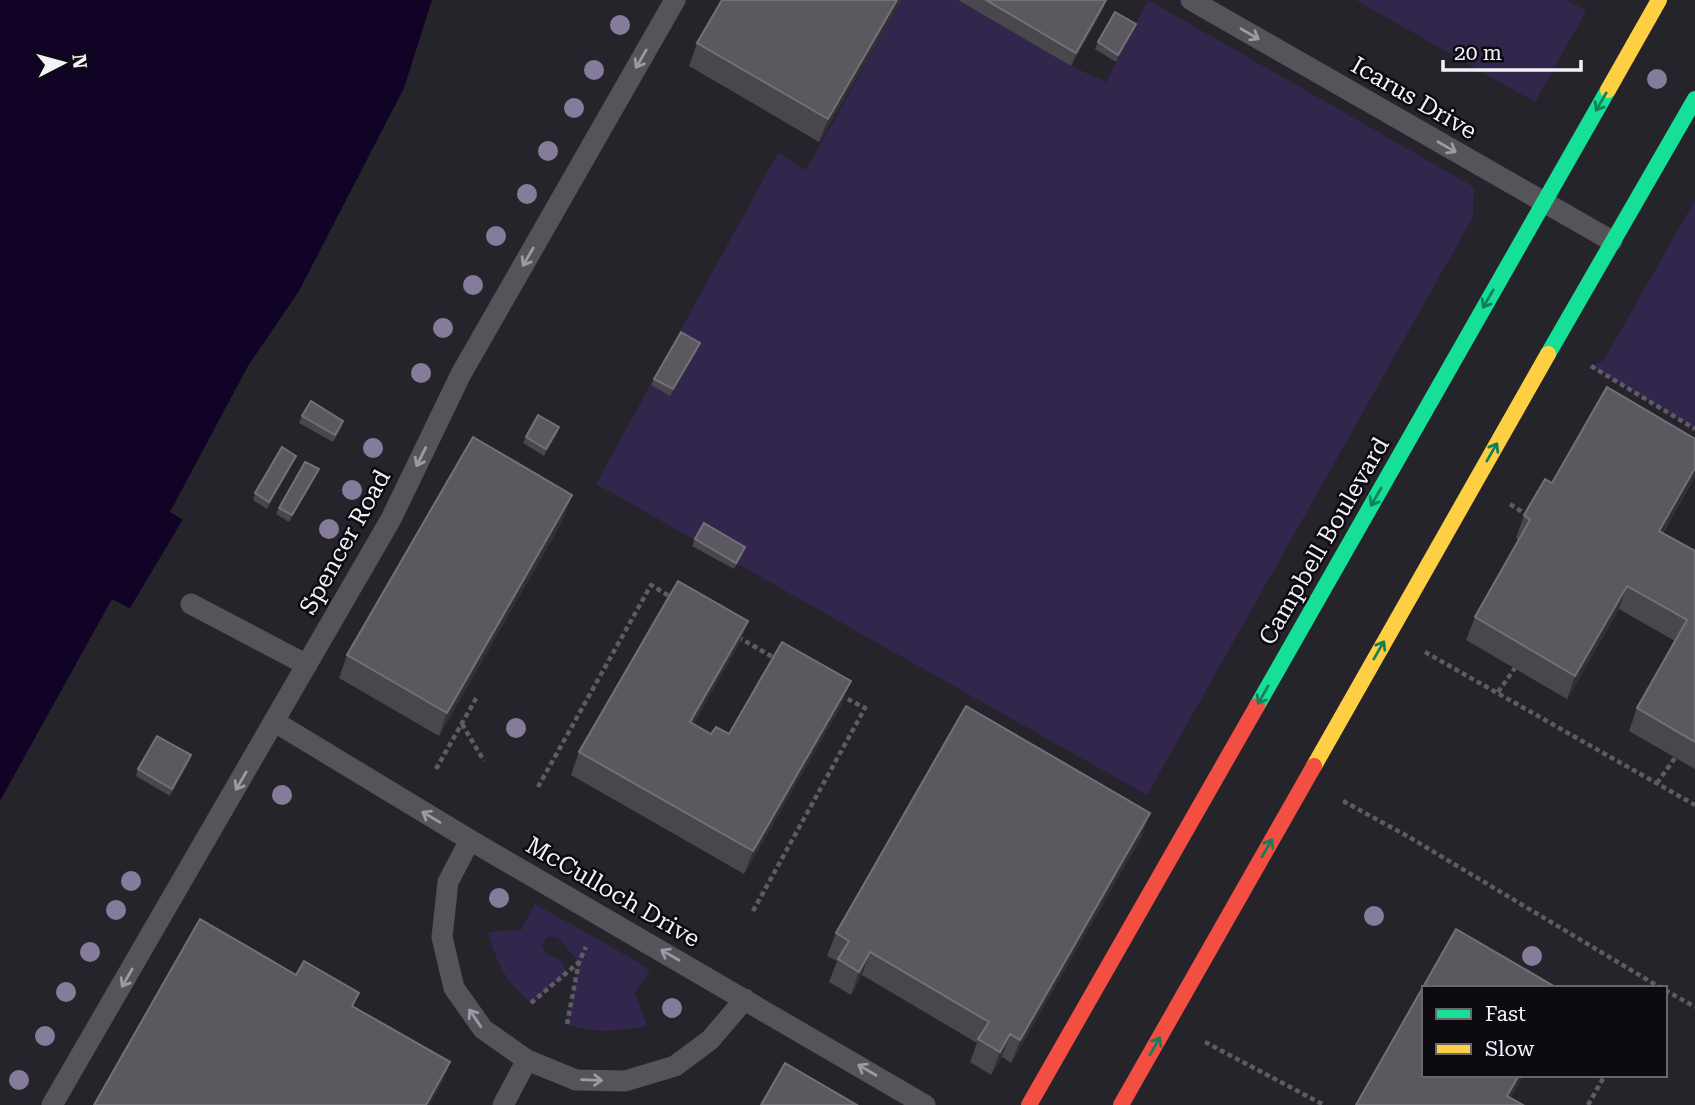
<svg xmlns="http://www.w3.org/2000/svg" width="1695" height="1105" viewBox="0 0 1695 1105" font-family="'Roboto Serif',serif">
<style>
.green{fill:#33264d}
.water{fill:#110326}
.pier{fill:#25242b}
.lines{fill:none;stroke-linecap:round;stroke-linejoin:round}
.path{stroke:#5e5c63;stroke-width:4.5;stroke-dasharray:5 3.5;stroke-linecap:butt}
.lane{stroke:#55545b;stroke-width:21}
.fast{stroke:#16e098;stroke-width:16}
.slow{stroke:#ffcf43;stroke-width:16}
.jam{stroke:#f24e42;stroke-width:16}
.tree{fill:#847c9a}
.wall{fill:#48474c}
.shaded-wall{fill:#323137}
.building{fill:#5a595f;stroke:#727177;stroke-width:2}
.oneway{stroke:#9c9ba3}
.oneway2{stroke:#12805b}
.labels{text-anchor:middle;stroke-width:5;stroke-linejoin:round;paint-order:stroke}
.street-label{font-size:24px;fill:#f3f1fa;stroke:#0d0b11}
</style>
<rect width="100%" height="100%" fill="#25242b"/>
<path class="green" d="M 902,0 L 958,0 L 1071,66 L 1106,82 L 1148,0 L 1474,187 L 1473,217 L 1147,795 L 596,484 L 778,153 L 806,170 Z
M 1356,0 L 1567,0 L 1586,11 L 1535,102 Z
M 1695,200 L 1695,429 L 1591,366 L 1604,360 Z
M 535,904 C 573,926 612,946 650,970 L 635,993 L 647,1026 C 620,1031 593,1034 567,1024 L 579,962 L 557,937 L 547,937 L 542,946 L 547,955 L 561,960 L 567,973 L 531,1003 C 505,982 497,963 488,932 L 521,930 Z"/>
<path class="water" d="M 0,0 L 448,0 L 407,104 L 191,506 L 130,608 L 104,658 L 0,839 Z"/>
<path class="pier" d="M 432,0 L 452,0 L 410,106 L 185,521 L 170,512 L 248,366 L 299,291 L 404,88 Z
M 112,599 L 133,610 L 107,659 L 0,842 L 0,801 Z"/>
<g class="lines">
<path class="path" d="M 1591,366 L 1695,429
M 1510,504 L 1528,516
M 738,637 L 776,659
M 1425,652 L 1695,805
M 1498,692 L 1515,668
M 462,724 L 484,761
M 436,769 L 478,695
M 1657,783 L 1675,758
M 538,787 L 651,585 L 674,599
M 1343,801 L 1409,837 L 1661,988
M 753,911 L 865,708 L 842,696
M 1665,990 L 1695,1007
M 531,1003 L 578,963
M 567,1024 L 579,962 L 586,947
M 1205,1042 L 1324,1105
M 1588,1105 L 1605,1075"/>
<path class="lane" d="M 1191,0 L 1612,241
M 191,604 L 307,665
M 275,722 L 470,840 L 925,1105
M 470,840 L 448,882 L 442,937 L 454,988 L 483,1029 L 527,1060 L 576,1080 L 625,1081 L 675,1066 L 710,1040 L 745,999
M 52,1105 L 391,519 L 461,374 L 675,0
M 503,1105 L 527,1060"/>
<path class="fast" d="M 1548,354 L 1695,99
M 1257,706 L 1608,90"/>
<path class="slow" d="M 1608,90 L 1659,0
M 1314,766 L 1548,354"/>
<path class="jam" d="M 1029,1105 L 1257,706
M 1121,1105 L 1314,766"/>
</g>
<g class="tree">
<circle cx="620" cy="25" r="10"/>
<circle cx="594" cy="70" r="10"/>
<circle cx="1657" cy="79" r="10"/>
<circle cx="574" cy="108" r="10"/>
<circle cx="548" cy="151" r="10"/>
<circle cx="527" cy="194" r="10"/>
<circle cx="496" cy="236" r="10"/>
<circle cx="473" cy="285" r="10"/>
<circle cx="443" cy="328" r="10"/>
<circle cx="421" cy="373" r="10"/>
<circle cx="373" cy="448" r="10"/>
<circle cx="352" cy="490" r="10"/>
<circle cx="329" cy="529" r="10"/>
<circle cx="516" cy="728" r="10"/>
<circle cx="282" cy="795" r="10"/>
<circle cx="131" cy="881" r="10"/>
<circle cx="499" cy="898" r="10"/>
<circle cx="116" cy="910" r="10"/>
<circle cx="1374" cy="916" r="10"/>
<circle cx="90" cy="952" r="10"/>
<circle cx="1532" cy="956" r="10"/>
<circle cx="66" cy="992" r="10"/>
<circle cx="672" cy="1008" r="10"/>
<circle cx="45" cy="1036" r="10"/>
<circle cx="19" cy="1080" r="10"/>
</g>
<path class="wall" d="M 902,0 L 819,142 L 689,66 L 697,43 Z
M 958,0 L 1106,0 L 1102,11 L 1071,66 Z
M 1136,24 L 1133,31 L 1116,62 L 1095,49 L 1098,42 Z
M 698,349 L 670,396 L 651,385 L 654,379 Z
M 302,416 L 343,421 L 341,428 L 333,442 L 299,423 Z
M 559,427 L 557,434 L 544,456 L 523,443 L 526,437 Z
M 293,463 L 267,509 L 253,500 L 255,493 Z
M 316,476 L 289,522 L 276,514 L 279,508 Z
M 1695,477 L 1663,533 L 1695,551 L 1695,769 L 1629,731 L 1637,708 L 1675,641 L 1619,609 L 1567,699 L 1466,640 L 1475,617 L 1519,540 L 1516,538 L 1524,515 L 1552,483 Z
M 564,518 L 439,736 L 339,678 L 347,655 Z
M 695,539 L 743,554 L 734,569 L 692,546 Z
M 748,621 L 739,644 L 693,724 L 711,734 L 729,734 L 842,704 L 744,874 L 571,775 L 579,752 Z
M 191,755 L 189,762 L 170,796 L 136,776 L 138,769 Z
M 1142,836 L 1011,1063 L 1002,1057 L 991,1075 L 970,1062 L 977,1043 L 862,975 L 851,995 L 829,982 L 837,961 L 827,956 L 836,933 Z"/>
<path class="shaded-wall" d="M 897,0 L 902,0 L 819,142 L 828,119 Z
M 1106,0 L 1102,11 L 1071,66 L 1076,53 Z
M 1136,24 L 1133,31 L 1116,62 L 1118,55 Z
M 700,343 L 698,349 L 670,396 L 673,389 Z
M 559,427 L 557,434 L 544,456 L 546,449 Z
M 296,456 L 293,463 L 267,509 L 269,502 Z
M 1695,468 L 1695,477 L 1651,553 L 1659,531 Z
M 319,469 L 316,476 L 289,522 L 292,515 Z
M 572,495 L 564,518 L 439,736 L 447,713 Z
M 1627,586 L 1619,609 L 1567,699 L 1575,676 Z
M 748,621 L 739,644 L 682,745 L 690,722 Z
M 851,681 L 842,704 L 744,874 L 753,851 Z
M 191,755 L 189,762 L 170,796 L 172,789 Z
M 1150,813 L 1142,836 L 1011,1063 L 1020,1040 Z
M 870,952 L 862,975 L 851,995 L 859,972 Z
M 1010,1034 L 1002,1057 L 991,1075 L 1000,1052 Z
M 450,1062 L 443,1081 L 430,1105 L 426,1105 Z
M 1519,1075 L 1524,1075 L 1507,1105 L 1507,1096 Z"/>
<path class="building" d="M 722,0 L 897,0 L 828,119 L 697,43 Z
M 986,0 L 1106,0 L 1076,53 Z
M 1115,12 L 1136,24 L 1118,55 L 1098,42 Z
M 681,332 L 700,343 L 673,389 L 654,379 Z
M 1607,387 L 1695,439 L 1695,468 L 1659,531 L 1695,551 L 1695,742 L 1637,708 L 1687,620 L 1627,586 L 1575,676 L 1475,617 L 1530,520 L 1524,515 L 1545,479 L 1552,483 Z
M 311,401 L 343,421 L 335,435 L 302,416 Z
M 538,415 L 559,427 L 546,449 L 526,437 Z
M 473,437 L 572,495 L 447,713 L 347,655 Z
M 282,447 L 296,456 L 269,502 L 255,493 Z
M 305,462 L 319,469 L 292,515 L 279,508 Z
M 704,523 L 745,547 L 736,563 L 695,539 Z
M 678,581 L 748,621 L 690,722 L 711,734 L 716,727 L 729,734 L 782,642 L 851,681 L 753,851 L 579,752 Z
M 966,706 L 1150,813 L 1020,1040 L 1010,1034 L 1000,1052 L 978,1039 L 989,1022 L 870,952 L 859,972 L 838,959 L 849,941 L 836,933 Z
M 157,736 L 191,755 L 172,789 L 138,769 Z
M 200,919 L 296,975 L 304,961 L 359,993 L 352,1006 L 450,1062 L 426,1105 L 94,1105 Z
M 1456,929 L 1557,988 L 1424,988 L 1424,1075 L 1519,1075 L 1507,1096 L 1523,1105 L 1356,1105 Z
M 785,1063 L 857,1105 L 761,1105 Z"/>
<defs><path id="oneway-shaft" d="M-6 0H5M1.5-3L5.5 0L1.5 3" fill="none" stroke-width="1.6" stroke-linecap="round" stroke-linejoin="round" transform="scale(1.75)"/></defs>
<g class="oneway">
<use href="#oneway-shaft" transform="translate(1250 34) rotate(30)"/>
<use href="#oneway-shaft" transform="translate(641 59) rotate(120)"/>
<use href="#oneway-shaft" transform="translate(1447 147) rotate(30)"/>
<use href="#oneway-shaft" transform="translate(528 257) rotate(120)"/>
<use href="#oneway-shaft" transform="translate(421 457) rotate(116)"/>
<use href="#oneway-shaft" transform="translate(241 781) rotate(120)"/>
<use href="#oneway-shaft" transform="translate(431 817) rotate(-149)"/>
<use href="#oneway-shaft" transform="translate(670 955) rotate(-150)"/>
<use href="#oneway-shaft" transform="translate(127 978) rotate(120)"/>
<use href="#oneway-shaft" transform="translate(475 1018) rotate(-124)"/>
<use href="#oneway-shaft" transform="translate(867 1070) rotate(-150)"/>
<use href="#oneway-shaft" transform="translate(592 1080) rotate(2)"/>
</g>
<g class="oneway2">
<use href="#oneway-shaft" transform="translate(1601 102) rotate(120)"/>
<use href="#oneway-shaft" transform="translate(1488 299) rotate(120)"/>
<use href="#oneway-shaft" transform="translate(1492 452) rotate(-60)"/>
<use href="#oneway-shaft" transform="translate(1376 497) rotate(120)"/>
<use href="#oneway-shaft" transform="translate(1379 650) rotate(-60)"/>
<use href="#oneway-shaft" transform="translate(1263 695) rotate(120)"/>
<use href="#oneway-shaft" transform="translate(1267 848) rotate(-60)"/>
<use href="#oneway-shaft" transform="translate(1155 1046) rotate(-60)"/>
</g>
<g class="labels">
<g class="street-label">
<text transform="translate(1414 98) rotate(30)" y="8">Icarus Drive</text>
<text transform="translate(1324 541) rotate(-60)" y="8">Campbell Boulevard</text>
<text transform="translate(345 542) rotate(-61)" y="8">Spencer Road</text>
<text transform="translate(613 892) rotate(30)" y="8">McCulloch Drive</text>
</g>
</g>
<rect x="1422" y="986" width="245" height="91" fill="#0d0b11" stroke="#69676e" stroke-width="2"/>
<rect x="1436" y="1009" width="35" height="10" fill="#16e098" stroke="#69676e" stroke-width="2"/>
<text x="1485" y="1021" font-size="21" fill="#f3f1fa">Fast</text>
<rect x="1436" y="1044" width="35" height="10" fill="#ffcf43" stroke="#69676e" stroke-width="2"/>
<text x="1485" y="1056" font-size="21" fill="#f3f1fa">Slow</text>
<g transform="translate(63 63) rotate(84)" stroke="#0d0b11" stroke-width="5" paint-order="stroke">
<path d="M0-5L12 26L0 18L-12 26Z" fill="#f3f1fa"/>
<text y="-10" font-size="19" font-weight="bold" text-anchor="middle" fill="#f3f1fa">N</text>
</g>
<path d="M1443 60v10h138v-10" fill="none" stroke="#f3f1fa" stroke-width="3.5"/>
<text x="1454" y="60" font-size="21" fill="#f3f1fa" stroke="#0d0b11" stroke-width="5" paint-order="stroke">20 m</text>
</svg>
